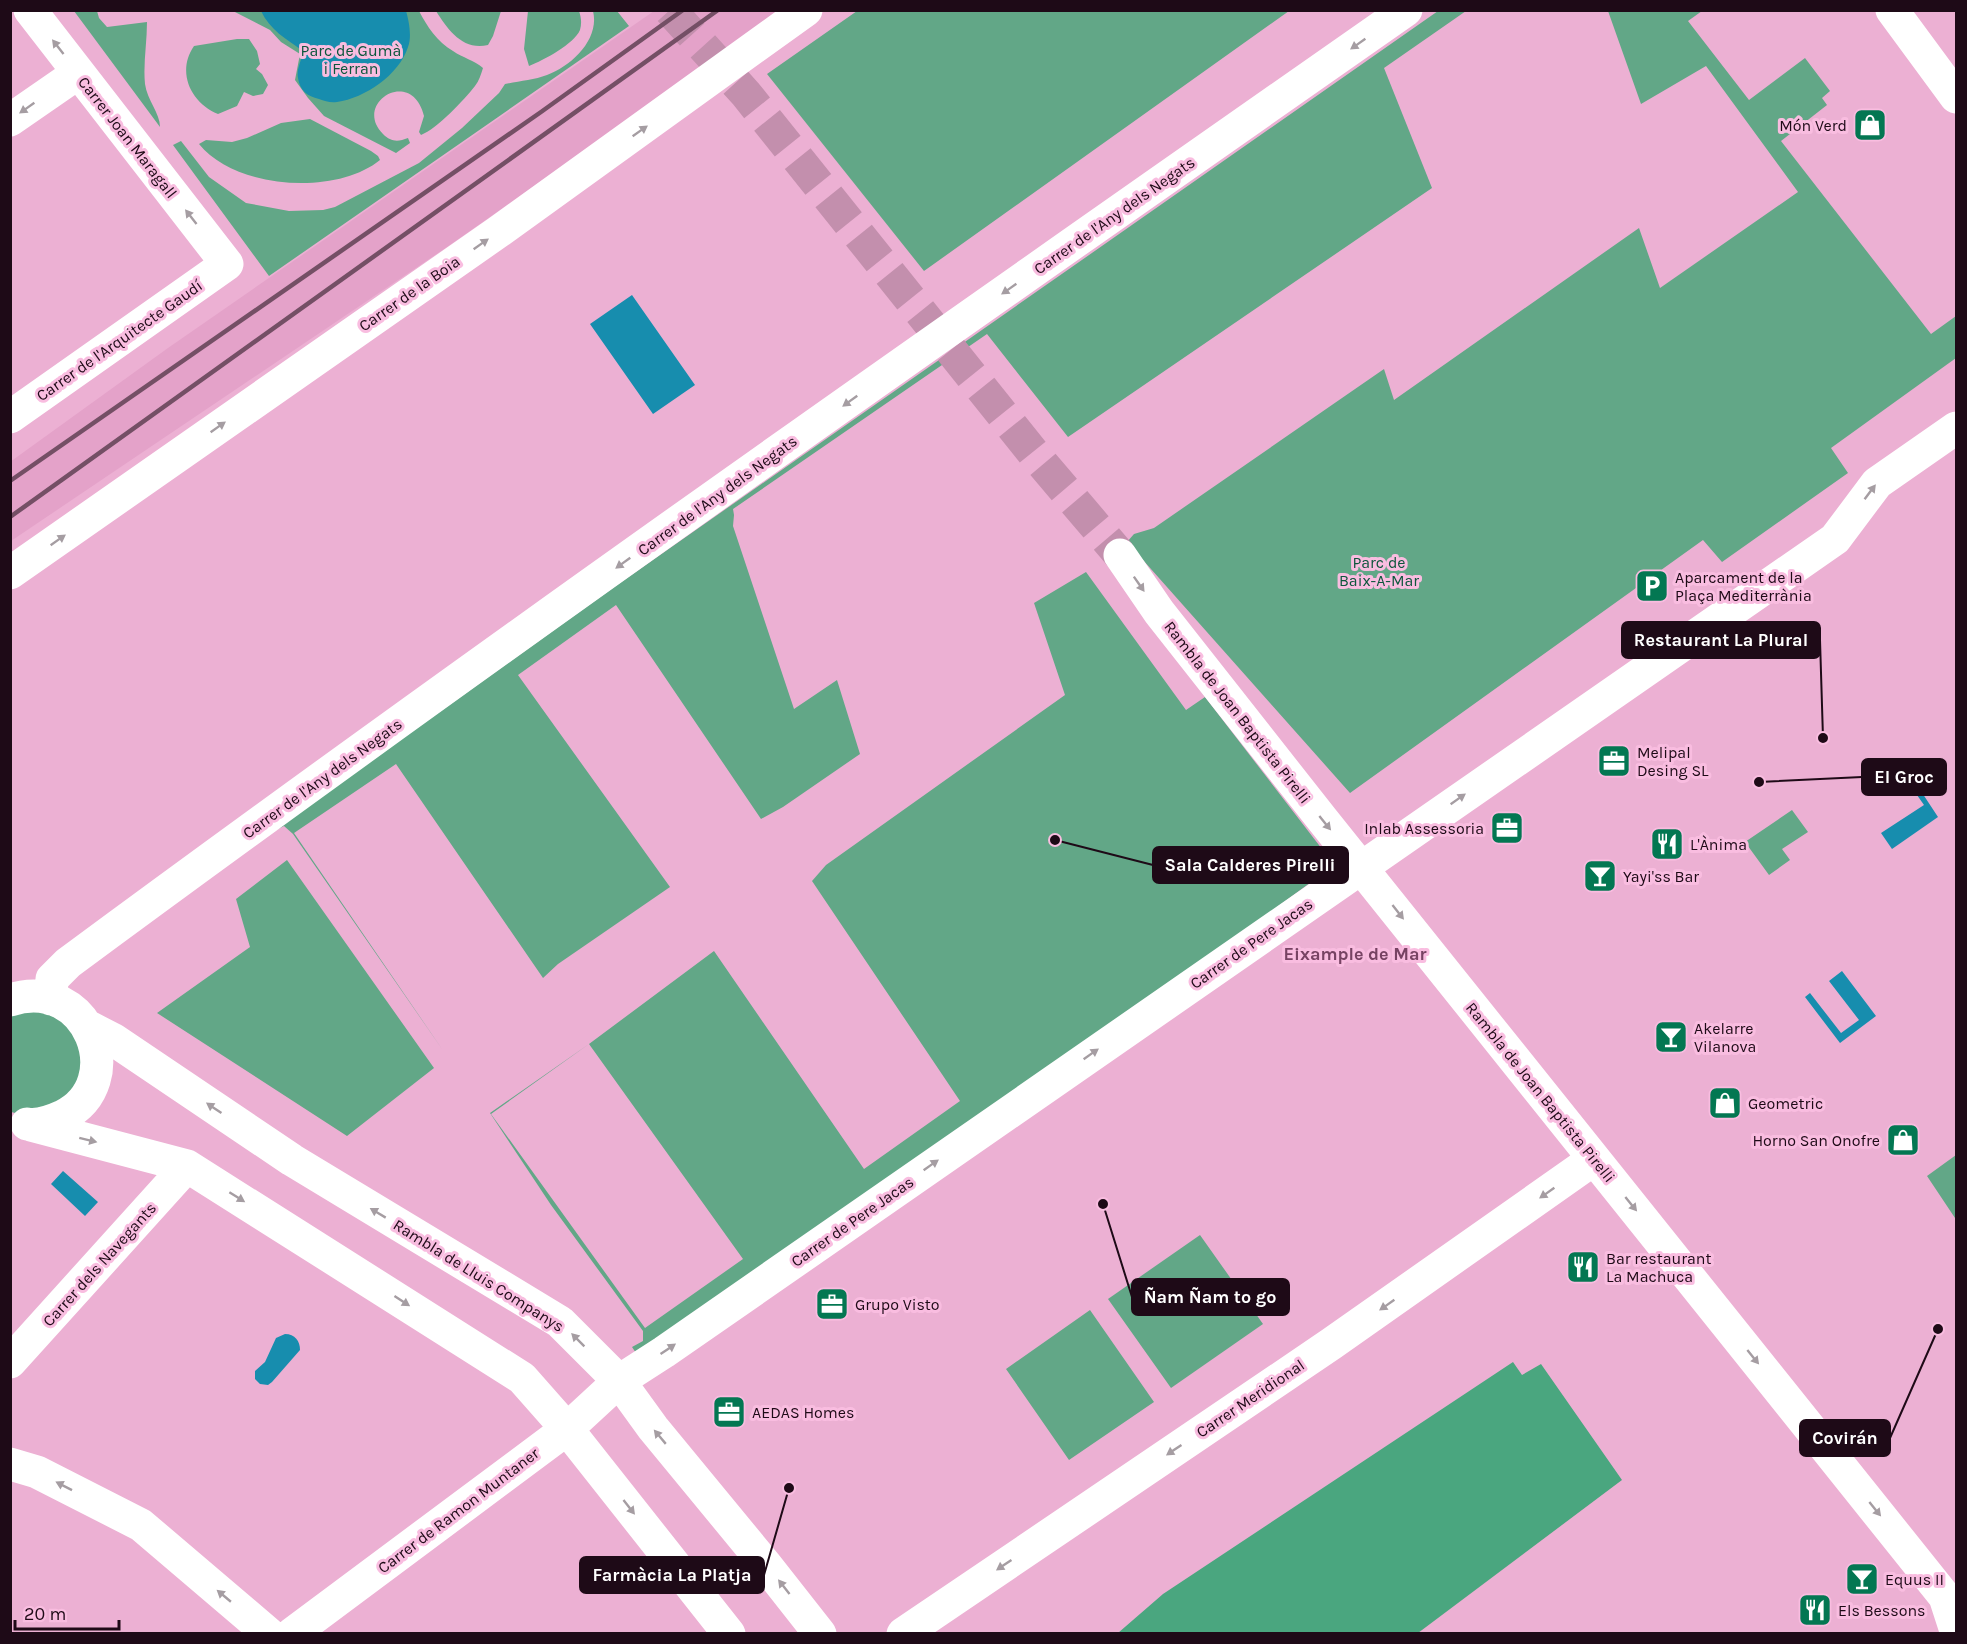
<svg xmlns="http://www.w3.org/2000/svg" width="1967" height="1644" viewBox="0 0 1967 1644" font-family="Karla,sans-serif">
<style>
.built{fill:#e4a2c9}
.green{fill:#62a787;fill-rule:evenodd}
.forest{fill:#4aa67f}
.water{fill:#178dae}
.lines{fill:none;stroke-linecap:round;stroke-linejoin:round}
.minor-tunnel{stroke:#c38fad;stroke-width:33;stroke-dasharray:33 16;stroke-linecap:butt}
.minor{stroke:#fff;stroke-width:33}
.rail{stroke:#744f65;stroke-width:4.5}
.oneway{fill:#a59da2}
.labels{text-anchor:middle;stroke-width:6;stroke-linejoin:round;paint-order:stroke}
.park-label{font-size:16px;fill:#0d563c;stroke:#f9bde0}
.poi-label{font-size:16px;fill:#1e0a17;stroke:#f9bde0;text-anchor:start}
.street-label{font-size:16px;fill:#1e0a17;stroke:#f9bde0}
.neighbourhood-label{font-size:18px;font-weight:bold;fill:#774363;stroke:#f9bde0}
.leader{fill:none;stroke:#1e0a17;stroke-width:2}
.callout-dot{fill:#1e0a17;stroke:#f9bde0;stroke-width:2}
.callout{fill:#1e0a17;stroke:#1e0a17;stroke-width:2}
.callout-label{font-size:18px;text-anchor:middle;font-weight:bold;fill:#fff}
</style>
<rect width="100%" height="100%" fill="#ecb0d3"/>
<path class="built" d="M 654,11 L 784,11 L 447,247 L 11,541 L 10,462 L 168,348 Z"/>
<path class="green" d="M 74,11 L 97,11 L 99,18 L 107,27 L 147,22 C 147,43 143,64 145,84 C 147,100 160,113 160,127 Z
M 233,11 L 419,11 C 427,26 437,42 453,51 C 463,58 474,60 483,68 C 481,74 479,81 475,86 C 464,100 437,129 421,135 L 419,132 L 424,116 C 412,66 352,103 383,134 C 391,142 398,142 408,138 L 410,143 L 396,153 L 324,116 L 308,98 L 295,80 L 300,54 L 281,42 L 270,30 Z
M 501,11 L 493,36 L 488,45 C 463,51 448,30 436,11 Z
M 528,11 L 579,11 C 581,17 582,23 580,30 C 574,44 544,60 529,66 L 524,49 Z
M 593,11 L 617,11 L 629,26 L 269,276 L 173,145 L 181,141 L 209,177 L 246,203 L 289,211 L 323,210 L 335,207 L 419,163 L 462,128 L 499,93 L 505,84 C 519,81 534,80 547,75 C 572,66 600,39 593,11 Z
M 857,11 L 857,10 L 1289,11 L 924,271 L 767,74 Z
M 1438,11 L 1466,11 L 1384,68 L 1432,188 L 1068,437 L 987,334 L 733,509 L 734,515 L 733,526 L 794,709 L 837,680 L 860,754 L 783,807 L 761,819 L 616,605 L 518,675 L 670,887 L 558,964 L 543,978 L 396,764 L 294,833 L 442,1049 L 293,834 L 284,826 L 272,832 L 610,590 Z
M 1608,11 L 1702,11 L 1688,21 L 1749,100 L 1805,58 L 1830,91 L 1822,98 L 1827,105 L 1781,141 L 1931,334 L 1956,316 L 1956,358 L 1831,448 L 1848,473 L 1722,562 L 1703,540 L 1350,793 L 1127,542 L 1134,534 L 1154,528 L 1384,369 L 1394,400 L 1639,228 L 1660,288 L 1798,192 L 1706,66 L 1641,104 Z
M 237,39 L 249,39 L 257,51 L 260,64 L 256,69 L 262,74 L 268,85 L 263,94 L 253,96 L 244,92 L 237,106 L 218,114 C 191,103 176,72 194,46 Z
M 310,119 L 371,151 L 378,156 L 380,160 C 336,196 235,189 199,144 L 206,140 L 232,142 L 247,138 L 281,123 Z
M 1086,572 L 1186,710 L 1205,697 L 1322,849 L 1318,877 L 1190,971 L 1034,1080 L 940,1142 L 817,1232 L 640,1353 L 638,1362 L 622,1367 L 562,1313 L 264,1127 L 155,1056 L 563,1311 L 620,1363 L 625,1365 L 635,1362 L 638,1356 L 632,1347 L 643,1341 L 643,1331 L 551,1205 L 490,1113 L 589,1044 L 714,951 L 864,1169 L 960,1101 L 812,881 L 826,865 L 1065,695 L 1034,603 ZM 589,1044 L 743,1259 L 645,1328 L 491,1114 Z
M 1792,810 L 1808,832 L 1782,849 L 1790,860 L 1769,875 L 1745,842 Z
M 287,860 L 434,1068 L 347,1136 L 157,1013 L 250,947 L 236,899 Z
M 32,1009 L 66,1019 L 85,1048 L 75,1097 L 28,1116 L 11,1112 L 10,1014 Z
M 1956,1155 L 1956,1217 L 1955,1218 L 1927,1176 Z
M 1200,1235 L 1263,1324 L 1171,1388 L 1108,1299 Z
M 1090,1310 L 1154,1402 L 1069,1460 L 1006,1369 Z"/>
<path class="forest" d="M 1513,1362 L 1522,1375 L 1541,1364 L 1622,1480 L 1418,1633 L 1118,1633 L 1163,1594 Z"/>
<path class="water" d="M 261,11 L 406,11 C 409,21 412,37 408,47 C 399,75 365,98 337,102 C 330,103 325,101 319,99 C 307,96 300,91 298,78 C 296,69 302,60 303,51 C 286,39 270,30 261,11 Z
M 632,295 L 695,385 L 653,414 L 590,324 Z
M 1911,776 L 1938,817 L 1892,849 L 1881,833 L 1924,805 L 1910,785 L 1898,793 L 1894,788 Z
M 1842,971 L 1876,1016 L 1840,1043 L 1805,997 L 1810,993 L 1841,1033 L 1859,1020 L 1829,981 Z
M 63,1171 L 98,1202 L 85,1216 L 51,1184 Z
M 285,1334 C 295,1334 300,1341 300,1350 L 272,1382 L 268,1385 L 260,1384 L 255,1379 L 255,1371 L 265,1362 L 276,1338 Z"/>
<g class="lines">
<path class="minor-tunnel" d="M 670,10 L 746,94 L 1035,455 L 1120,555"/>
<path class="minor" d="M 1892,10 L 1956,97
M 10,120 L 78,73
M 10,417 L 227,264 L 30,10
M 1120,555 L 1159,612 L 1322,819 L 1945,1597 L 1956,1631
M 10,573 L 498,232 L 806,10
M 51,999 L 52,979 L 68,963 C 508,638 957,324 1406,10
M 10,1000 C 89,974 130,1083 63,1116 C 52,1121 40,1126 27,1124
M 87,1026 L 114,1040 L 292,1160 L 560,1322 L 619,1381 L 653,1428 L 765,1564 L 820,1634
M 31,1125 L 187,1166 L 522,1378 L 567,1429 L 729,1634
M 10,1362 L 187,1166
M 10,1464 L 37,1472 L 141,1525 L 269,1634
M 292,1634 L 567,1429 L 619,1381 L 664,1352 L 1835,539 L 1877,483 L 1956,428
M 903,1634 L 1331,1344 L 1594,1159"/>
<path class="rail" d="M 10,481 L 541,112 L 683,10
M 10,517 L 718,10"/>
</g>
<defs><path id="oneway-solid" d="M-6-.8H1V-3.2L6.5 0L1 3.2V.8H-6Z" transform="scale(1.5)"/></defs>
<g class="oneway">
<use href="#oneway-solid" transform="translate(1358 44) rotate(145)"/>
<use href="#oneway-solid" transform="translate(58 47) rotate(-128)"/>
<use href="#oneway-solid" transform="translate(27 108) rotate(145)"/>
<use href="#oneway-solid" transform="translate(640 131) rotate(-35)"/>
<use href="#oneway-solid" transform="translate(191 217) rotate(-128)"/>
<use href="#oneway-solid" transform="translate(481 244) rotate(-35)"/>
<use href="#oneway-solid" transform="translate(1009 289) rotate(145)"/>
<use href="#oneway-solid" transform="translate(850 401) rotate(144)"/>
<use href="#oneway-solid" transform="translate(218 427) rotate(-35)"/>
<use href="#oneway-solid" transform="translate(1870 492) rotate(-53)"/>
<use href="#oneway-solid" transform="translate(58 540) rotate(-35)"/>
<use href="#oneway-solid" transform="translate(623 563) rotate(144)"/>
<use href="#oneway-solid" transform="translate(1139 584) rotate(55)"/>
<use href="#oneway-solid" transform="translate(1458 799) rotate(-35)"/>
<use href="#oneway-solid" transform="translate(1325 823) rotate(51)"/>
<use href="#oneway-solid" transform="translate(1398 912) rotate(52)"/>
<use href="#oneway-solid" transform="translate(1091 1054) rotate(-35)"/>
<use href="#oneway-solid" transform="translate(214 1108) rotate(-146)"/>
<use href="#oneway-solid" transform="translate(88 1140) rotate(14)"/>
<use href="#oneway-solid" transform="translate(931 1165) rotate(-35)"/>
<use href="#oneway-solid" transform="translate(1547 1193) rotate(145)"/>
<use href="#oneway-solid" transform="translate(237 1197) rotate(32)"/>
<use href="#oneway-solid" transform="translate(1631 1204) rotate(51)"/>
<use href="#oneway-solid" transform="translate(378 1213) rotate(-149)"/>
<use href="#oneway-solid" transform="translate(402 1301) rotate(33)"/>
<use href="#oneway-solid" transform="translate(1387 1305) rotate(145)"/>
<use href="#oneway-solid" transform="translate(578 1340) rotate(-135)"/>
<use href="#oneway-solid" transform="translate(668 1349) rotate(-34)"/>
<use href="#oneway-solid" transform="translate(1753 1357) rotate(51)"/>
<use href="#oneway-solid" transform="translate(660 1437) rotate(-130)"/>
<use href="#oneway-solid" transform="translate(1174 1450) rotate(146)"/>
<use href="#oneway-solid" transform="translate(64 1486) rotate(-153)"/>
<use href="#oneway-solid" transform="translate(629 1507) rotate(52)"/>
<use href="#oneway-solid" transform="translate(1875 1509) rotate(51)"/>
<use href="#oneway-solid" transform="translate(1004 1565) rotate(146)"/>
<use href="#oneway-solid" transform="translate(784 1587) rotate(-128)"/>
<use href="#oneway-solid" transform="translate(224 1596) rotate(-140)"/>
</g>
<defs>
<g id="shop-square" transform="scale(1.725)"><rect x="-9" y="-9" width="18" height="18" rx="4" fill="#037752" stroke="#f9bde0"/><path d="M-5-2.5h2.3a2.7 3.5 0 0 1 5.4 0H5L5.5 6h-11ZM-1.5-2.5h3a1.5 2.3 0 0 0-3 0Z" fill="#fff"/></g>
<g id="parking-square" transform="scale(1.725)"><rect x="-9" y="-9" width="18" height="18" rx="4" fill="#037752" stroke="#f9bde0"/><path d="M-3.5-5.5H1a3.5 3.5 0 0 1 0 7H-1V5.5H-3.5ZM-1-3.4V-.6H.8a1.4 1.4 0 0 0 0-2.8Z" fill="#fff"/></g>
<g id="office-square" transform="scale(1.725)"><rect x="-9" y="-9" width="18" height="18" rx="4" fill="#037752" stroke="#f9bde0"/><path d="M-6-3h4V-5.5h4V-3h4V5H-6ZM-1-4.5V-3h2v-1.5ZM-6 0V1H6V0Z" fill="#fff"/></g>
<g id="restaurant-square" transform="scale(1.725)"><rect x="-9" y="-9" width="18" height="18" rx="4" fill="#037752" stroke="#f9bde0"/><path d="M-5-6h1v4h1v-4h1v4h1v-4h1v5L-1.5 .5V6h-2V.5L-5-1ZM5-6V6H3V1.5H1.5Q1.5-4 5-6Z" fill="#fff"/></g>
<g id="bar-square" transform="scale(1.725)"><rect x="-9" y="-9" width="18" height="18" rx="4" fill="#037752" stroke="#f9bde0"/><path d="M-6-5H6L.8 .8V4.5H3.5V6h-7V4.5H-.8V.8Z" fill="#fff"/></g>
</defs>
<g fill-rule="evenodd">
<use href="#shop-square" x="1870" y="125"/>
<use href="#parking-square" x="1652" y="586"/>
<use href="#office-square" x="1614" y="761"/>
<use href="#office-square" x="1507" y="828"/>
<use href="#restaurant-square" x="1667" y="844"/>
<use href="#bar-square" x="1600" y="876"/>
<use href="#bar-square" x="1671" y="1037"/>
<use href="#shop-square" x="1725" y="1103"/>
<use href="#shop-square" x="1903" y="1140"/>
<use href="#restaurant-square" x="1583" y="1267"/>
<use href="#office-square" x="832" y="1304"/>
<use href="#office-square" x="729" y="1412"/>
<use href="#bar-square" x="1862" y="1579"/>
<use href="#restaurant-square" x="1815" y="1610"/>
</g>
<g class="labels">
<g class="park-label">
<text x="351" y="56">Parc de Gumà<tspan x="351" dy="18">i Ferran</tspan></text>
<text x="1379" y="568">Parc de<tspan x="1379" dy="18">Baix-A-Mar</tspan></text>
</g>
<g class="poi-label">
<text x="1847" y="131" text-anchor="end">Món Verd</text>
<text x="1675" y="583">Aparcament de la<tspan x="1675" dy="18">Plaça Mediterrània</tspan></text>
<text x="1637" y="758">Melipal<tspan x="1637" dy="18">Desing SL</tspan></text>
<text x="1484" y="834" text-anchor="end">Inlab Assessoria</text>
<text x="1690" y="850">L'Ànima</text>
<text x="1623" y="882">Yayi'ss Bar</text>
<text x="1694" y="1034">Akelarre<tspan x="1694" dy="18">Vilanova</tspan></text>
<text x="1748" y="1109">Geometric</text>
<text x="1880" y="1146" text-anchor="end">Horno San Onofre</text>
<text x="1606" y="1264">Bar restaurant<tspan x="1606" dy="18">La Machuca</tspan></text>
<text x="855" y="1310">Grupo Visto</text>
<text x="752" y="1418">AEDAS Homes</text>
<text x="1885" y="1585">Equus II</text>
<text x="1838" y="1616">Els Bessons</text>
</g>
<g class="street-label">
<text transform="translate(128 137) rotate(52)" y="6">Carrer Joan Maragall</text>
<text transform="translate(1114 215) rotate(-35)" y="6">Carrer de l'Any dels Negats</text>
<text transform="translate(409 293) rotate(-35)" y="6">Carrer de la Boia</text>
<text transform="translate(119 340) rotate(-35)" y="6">Carrer de l'Arquitecte Gaudí</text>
<text transform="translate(717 495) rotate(-36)" y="6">Carrer de l'Any dels Negats</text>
<text transform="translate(1238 712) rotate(52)" y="6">Rambla de Joan Baptista Pirelli</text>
<text transform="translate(322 778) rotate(-36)" y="6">Carrer de l'Any dels Negats</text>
<text transform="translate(1251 943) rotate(-35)" y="6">Carrer de Pere Jacas</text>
<text transform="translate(1541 1092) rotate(51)" y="6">Rambla de Joan Baptista Pirelli</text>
<text transform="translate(852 1221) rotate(-35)" y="6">Carrer de Pere Jacas</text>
<text transform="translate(99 1264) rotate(-48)" y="6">Carrer dels Navegants</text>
<text transform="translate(479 1275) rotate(32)" y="6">Rambla de Lluis Companys</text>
<text transform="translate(1250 1398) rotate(-34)" y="6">Carrer Meridional</text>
<text transform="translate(458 1510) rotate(-37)" y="6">Carrer de Ramon Muntaner</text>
</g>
<g class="neighbourhood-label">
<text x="1355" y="960">Eixample de Mar</text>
</g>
</g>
<path class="leader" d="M1823 738L1820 640M1759 782L1862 777M1055 840L1153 865M1103 1204L1132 1297M1938 1329L1890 1438M789 1488L764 1575"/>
<g class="callout-dot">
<circle cx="1823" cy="738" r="6"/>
<circle cx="1759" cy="782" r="6"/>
<circle cx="1055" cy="840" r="6"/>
<circle cx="1103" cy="1204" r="6"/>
<circle cx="1938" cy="1329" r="6"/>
<circle cx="789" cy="1488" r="6"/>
</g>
<g class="callout">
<rect x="1622" y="622" width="198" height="36" rx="6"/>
<rect x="1862" y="759" width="84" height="36" rx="6"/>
<rect x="1153" y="847" width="195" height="36" rx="6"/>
<rect x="1132" y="1279" width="157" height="36" rx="6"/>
<rect x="1800" y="1420" width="90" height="36" rx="6"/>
<rect x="580" y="1557" width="184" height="36" rx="6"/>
</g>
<g class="callout-label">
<text x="1721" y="646">Restaurant La Plural</text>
<text x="1904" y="783">El Groc</text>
<text x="1250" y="871">Sala Calderes Pirelli</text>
<text x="1210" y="1303">Ñam Ñam to go</text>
<text x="1845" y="1444">Covirán</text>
<text x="672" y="1581">Farmàcia La Platja</text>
</g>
<rect width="1967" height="1644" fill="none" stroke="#1e0a17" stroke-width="24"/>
<path d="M15 1620v9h104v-9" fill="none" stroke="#1e0a17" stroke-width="3"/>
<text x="24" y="1620" font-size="18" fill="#1e0a17" stroke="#f9bde0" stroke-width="4.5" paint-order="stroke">20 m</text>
</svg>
